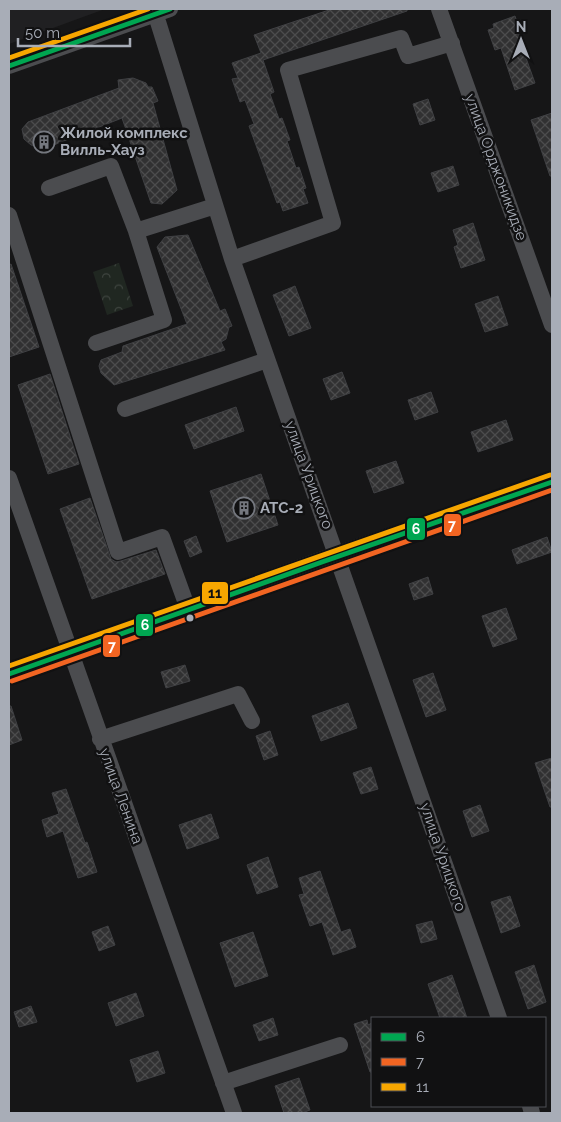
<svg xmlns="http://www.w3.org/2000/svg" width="561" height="1122" viewBox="0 0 561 1122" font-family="Raleway,sans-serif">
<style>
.built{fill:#202022}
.forest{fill:url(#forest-crowns)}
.building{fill:url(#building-cross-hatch);stroke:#3f4043}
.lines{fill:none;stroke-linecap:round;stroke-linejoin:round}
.minor{stroke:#4b4c4f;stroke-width:16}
.major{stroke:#48494b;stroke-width:21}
.bus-1-casing{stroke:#111112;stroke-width:9}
.bus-2-casing{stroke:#111112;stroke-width:9}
.bus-3-casing{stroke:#111112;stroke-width:9}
.bus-1{stroke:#00a651;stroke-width:5}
.bus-2{stroke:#f26522;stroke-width:5}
.bus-3{stroke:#f7a600;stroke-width:5}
.bus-dot{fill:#a8adb7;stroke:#111112;stroke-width:2}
.labels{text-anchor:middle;stroke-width:5;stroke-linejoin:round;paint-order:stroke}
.poi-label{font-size:15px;font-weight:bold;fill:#a8adb7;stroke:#111112;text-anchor:start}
.street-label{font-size:15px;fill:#a8adb7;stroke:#111112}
.line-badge{stroke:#111112;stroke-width:2}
.badge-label{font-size:14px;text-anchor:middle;font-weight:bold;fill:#fff}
.pale-badge-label{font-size:14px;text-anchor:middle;font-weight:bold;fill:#111}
</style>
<defs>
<pattern id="forest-crowns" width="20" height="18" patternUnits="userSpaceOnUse" patternTransform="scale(1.25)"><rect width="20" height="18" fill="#202721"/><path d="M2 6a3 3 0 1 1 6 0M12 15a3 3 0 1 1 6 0" fill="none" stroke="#3e443f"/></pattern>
<pattern id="building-cross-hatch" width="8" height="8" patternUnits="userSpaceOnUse" patternTransform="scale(1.25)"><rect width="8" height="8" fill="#313132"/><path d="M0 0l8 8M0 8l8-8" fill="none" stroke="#4c4c4d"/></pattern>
</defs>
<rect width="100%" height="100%" fill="#161617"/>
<path class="built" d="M 9,9 L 105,9 L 9,44 Z"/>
<path class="forest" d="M 119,263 L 133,306 L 107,315 L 93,272 Z"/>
<path class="building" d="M 332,9 L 407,9 L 407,11 L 263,60 L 274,92 L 270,94 L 279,119 L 282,118 L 290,140 L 287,141 L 296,168 L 299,167 L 306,188 L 303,189 L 308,203 L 283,211 L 280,202 L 277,203 L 249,126 L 254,124 L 245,100 L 240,102 L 232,79 L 238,78 L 232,63 L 261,53 L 254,35 Z
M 515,16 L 525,46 L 522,47 L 535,83 L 515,90 L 501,48 L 495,50 L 488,30 L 494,28 L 493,24 Z
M 133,78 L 146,83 L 148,87 L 152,87 L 158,101 L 153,103 L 177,190 L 162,204 L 151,203 L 122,118 L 46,148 L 31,145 L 24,139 L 22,129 L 28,122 L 119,88 L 118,80 Z
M 428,99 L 435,120 L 420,125 L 413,104 Z
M 552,113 L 552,176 L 550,176 L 531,120 Z
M 453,166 L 459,185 L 438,192 L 431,173 Z
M 473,223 L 485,260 L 461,268 L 454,247 L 458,245 L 453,230 Z
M 188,235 L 220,311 L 225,309 L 232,326 L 229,327 L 226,339 L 221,342 L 225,350 L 114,385 L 101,373 L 99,366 L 101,360 L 122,352 L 123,346 L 187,324 L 157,247 L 165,237 Z
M 11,264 L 39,347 L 9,357 L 9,265 Z
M 295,286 L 311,328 L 289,336 L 273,295 Z
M 498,296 L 508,325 L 485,332 L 475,304 Z
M 342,372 L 350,393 L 331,400 L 323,379 Z
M 50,374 L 79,464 L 48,474 L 18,385 Z
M 431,392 L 438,412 L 415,420 L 408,400 Z
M 236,407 L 244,431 L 194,449 L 185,425 Z
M 506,420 L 513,440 L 478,452 L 471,432 Z
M 396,461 L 404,483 L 374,493 L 366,471 Z
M 261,474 L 278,525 L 227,542 L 210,491 Z
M 90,498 L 111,559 L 116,562 L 121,561 L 156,550 L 165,574 L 92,599 L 60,509 Z
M 196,536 L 202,552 L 190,557 L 184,541 Z
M 547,537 L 552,552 L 517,564 L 512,550 Z
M 428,577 L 433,594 L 414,600 L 409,584 Z
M 506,608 L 517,639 L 493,647 L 482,616 Z
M 185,665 L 190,681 L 166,688 L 161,672 Z
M 433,673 L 446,710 L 426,717 L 413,680 Z
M 348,703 L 357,728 L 321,741 L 312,716 Z
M 9,706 L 11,706 L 22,740 L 9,745 Z
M 270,731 L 278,755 L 264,760 L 256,736 Z
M 552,758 L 552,807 L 550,807 L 535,763 Z
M 371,767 L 378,789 L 361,794 L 353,773 Z
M 66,789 L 85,843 L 87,842 L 97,872 L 78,878 L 63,831 L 47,837 L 42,820 L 59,814 L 52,793 Z
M 480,805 L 489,831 L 472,837 L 463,811 Z
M 211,814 L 219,838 L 187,849 L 179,825 Z
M 268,857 L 278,887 L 257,894 L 247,865 Z
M 320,871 L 341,932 L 350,929 L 356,947 L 333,955 L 322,922 L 310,926 L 299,895 L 304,894 L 299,878 Z
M 510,896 L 520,926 L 501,933 L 491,902 Z
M 432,921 L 437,939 L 421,943 L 416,925 Z
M 108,926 L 115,945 L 99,951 L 92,932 Z
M 253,932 L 268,976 L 235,987 L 220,943 Z
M 534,965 L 546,1002 L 528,1009 L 515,972 Z
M 452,975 L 467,1018 L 440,1018 L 428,984 Z
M 136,993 L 144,1016 L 116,1026 L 108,1003 Z
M 31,1006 L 37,1022 L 19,1027 L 14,1012 Z
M 273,1018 L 278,1035 L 259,1041 L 253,1025 Z
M 367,1020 L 368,1025 L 372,1023 L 372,1072 L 370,1072 L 354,1024 Z
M 158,1051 L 165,1073 L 137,1082 L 130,1060 Z
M 299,1078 L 310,1110 L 302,1113 L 284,1113 L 275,1086 Z"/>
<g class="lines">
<path class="minor" d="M 154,9 L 232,259 L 499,1018
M 439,9 L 552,325
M 9,66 L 170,9
M 49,188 L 111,166 L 136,231 L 164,320 L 96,343
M 9,215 L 118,552 L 162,537 L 188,609
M 136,231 L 215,206
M 232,259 L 333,223 L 288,70 L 401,38 L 408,56 L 452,43
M 125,409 L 267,360
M 9,478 L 234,1113
M 100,739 L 238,694 L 252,721
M 223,1083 L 340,1045
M 530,1106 L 532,1113"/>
<path class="major" d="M 9,674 L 322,562 L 552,482"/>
<g class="bus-1-casing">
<path id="bus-1" d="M 9,66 L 170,9
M 9,674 L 322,562 L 552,482"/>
</g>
<g class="bus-2-casing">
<path id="bus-2" d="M 12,681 L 552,490"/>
</g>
<g class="bus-3-casing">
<path id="bus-3" d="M 9,58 L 148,9
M 9,666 L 550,475"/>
</g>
<use href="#bus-1" class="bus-1"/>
<use href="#bus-2" class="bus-2"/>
<use href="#bus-3" class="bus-3"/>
</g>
<defs>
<g id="building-ring" transform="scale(1.125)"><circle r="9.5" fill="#111112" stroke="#75787f" stroke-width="1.5"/><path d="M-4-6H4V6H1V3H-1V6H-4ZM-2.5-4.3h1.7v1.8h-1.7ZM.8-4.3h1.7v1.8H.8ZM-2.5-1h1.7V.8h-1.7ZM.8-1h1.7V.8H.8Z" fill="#75787f"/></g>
</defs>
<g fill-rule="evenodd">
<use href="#building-ring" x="44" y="142"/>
<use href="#building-ring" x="244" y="508"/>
</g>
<circle class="bus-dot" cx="190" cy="618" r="4.5"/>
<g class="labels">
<g class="poi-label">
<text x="60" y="138">Жилой комплекс<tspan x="60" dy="17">Вилль-Хауз</tspan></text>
<text x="260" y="513">АТС-2</text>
</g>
<g class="street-label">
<text transform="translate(496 167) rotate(70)" y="5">улица Орджоникидзе</text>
<text transform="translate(309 475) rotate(70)" y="5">улица Урицкого</text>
<text transform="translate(121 796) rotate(70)" y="5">улица Ленина</text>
<text transform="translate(443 857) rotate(71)" y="5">улица Урицкого</text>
</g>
</g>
<g class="line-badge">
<rect x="443" y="513" width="19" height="24" rx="5" fill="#f26522"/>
<rect x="406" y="517" width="20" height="24" rx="5" fill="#00a651"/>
<rect x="201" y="581" width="28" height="24" rx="5" fill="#f7a600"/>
<rect x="135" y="613" width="19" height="24" rx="5" fill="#00a651"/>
<rect x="102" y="634" width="19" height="24" rx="5" fill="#f26522"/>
</g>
<g class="badge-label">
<text x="452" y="530">7</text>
<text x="416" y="534">6</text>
<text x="145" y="630">6</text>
<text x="112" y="651">7</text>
</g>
<g class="pale-badge-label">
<text x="215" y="598">11</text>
</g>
<rect width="561" height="1122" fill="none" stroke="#a8adb7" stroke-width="20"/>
<rect x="371" y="1017" width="175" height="90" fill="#111112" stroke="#4d4f54"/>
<rect x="381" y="1033" width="25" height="8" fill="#00a651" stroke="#4d4f54"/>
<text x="416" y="1042" font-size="15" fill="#a8adb7">6</text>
<rect x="381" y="1058" width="25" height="8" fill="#f26522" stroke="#4d4f54"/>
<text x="416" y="1067" font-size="15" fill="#a8adb7">7</text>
<rect x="381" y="1083" width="25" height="8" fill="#f7a600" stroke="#4d4f54"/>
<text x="416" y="1092" font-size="15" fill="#a8adb7">11</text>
<g transform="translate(521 40)" stroke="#111112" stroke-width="4" paint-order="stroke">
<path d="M0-4L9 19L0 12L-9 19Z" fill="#a8adb7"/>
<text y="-8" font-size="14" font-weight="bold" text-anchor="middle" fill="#a8adb7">N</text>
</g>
<path d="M18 38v8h112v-8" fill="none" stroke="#a8adb7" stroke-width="2.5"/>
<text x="25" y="38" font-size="15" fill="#a8adb7" stroke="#111112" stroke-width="4" paint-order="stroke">50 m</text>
</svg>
